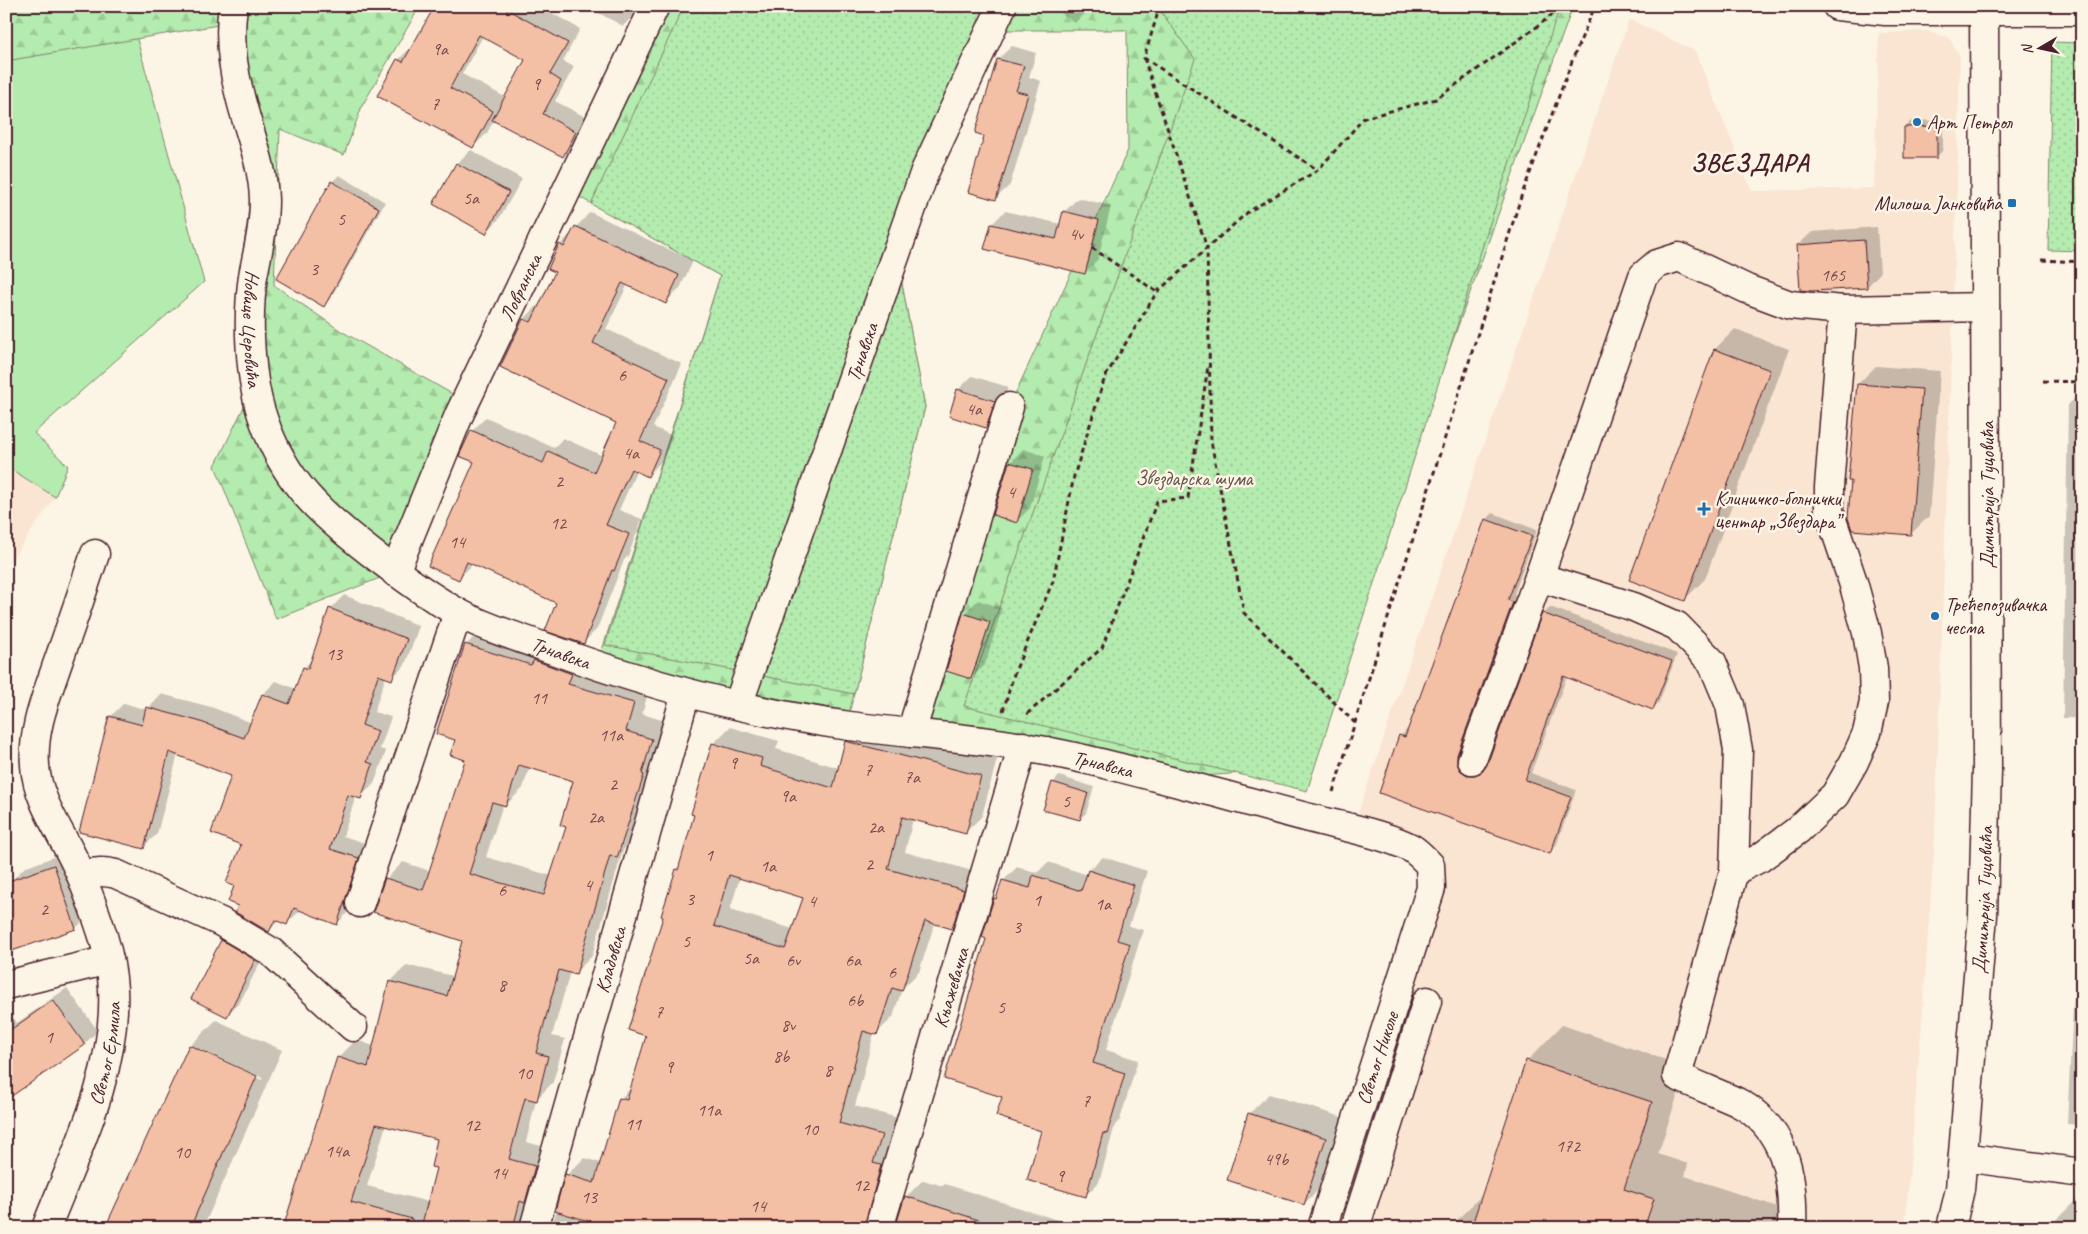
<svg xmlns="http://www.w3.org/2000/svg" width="2088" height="1234" viewBox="0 0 2088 1234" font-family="Caveat,sans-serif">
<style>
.built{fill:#f9e5d2}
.green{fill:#b4ebae;stroke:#7f856c}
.forest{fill:url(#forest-firs);stroke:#7f856c}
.park{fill:url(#park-dots);stroke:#7f856c}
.shadow{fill:#0003;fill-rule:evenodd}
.building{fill:#f3bfa5;stroke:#4a1f2b;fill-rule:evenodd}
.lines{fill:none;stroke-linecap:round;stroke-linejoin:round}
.minor-casing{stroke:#4a1f2b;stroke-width:31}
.path{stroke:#4a1f2b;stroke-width:3;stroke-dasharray:5 4;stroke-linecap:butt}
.minor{stroke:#fcf5e5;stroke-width:28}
.poi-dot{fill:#1f6fb2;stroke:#fcf5e5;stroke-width:2}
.labels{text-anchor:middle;stroke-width:5;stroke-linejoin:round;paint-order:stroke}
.number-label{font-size:18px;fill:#74474a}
.poi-label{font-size:20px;fill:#4a1f2b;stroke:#fcf5e5;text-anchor:start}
.street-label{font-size:20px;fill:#4a1f2b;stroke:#fcf5e5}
.park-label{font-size:20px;fill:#64524c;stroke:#fcf5e5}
.district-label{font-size:25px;font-weight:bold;letter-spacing:1px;fill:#4a1f2b;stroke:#fcf5e5}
</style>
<defs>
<pattern id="forest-firs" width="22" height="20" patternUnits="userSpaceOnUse" patternTransform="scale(1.25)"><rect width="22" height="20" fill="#b4ebae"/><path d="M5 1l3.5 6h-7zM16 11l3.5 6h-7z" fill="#9cc996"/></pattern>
<pattern id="park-dots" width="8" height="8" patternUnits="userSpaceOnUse" patternTransform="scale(1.25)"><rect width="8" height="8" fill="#b4ebae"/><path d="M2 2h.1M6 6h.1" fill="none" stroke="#9cc996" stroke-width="1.8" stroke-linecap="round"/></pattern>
</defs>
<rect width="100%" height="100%" fill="#fcf5e5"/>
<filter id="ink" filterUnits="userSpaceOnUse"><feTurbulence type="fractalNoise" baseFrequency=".02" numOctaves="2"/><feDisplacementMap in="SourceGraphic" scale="10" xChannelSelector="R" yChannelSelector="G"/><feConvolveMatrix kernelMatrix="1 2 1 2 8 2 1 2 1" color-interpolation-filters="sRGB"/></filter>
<g filter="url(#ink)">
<path class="built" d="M 1629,19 L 1695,51 L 1752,191 L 1874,188 L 1879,33 L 1926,31 L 1948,37 L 1960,56 L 1957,187 L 1935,834 L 1923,1009 L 1905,1228 L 1322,1228 L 1430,865 L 1353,828 Z
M 6,466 L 55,497 L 6,568 Z"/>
<path class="green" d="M 135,32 L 204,282 L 34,433 L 68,466 L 55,497 L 6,466 L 6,48 Z"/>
<path class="forest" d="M 6,6 L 420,6 L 362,106 L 344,155 L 280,129 L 274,285 L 341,331 L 463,400 L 655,6 L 1573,6 L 1299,769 L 1174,778 L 911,733 L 1009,407 L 1128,150 L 1127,30 L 987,30 L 894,241 L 925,407 L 846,726 L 597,666 L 720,276 L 567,190 L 395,572 L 276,619 L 215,466 L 255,384 L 264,201 L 230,23 L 6,61 Z"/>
<path class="park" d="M 684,6 L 1010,6 L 894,241 L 925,407 L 854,694 L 605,645 L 720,276 L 591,204 Z
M 1157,6 L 1560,6 L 1307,791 L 964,706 L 1195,59 Z
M 2052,42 L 2082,43 L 2082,251 L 2048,250 Z"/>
<path class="shadow" d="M 436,6 L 539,6 L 580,29 L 563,61 L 574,67 L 555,101 L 589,119 L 577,142 L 563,156 L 494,120 L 487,133 L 473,147 L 379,96 L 398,60 L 412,46 ZM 483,36 L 527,60 L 505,97 L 462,74 Z
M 594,6 L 640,6 L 637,12 L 623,26 L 593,10 Z
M 1051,6 L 1091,6 L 1075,23 Z
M 1012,46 L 1036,53 L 1029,77 L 1041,81 L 1010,185 L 996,198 L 985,135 L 976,132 L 998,59 Z
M 1943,120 L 1943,150 L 1937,157 L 1905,127 L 1911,121 Z
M 471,150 L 522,179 L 499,219 L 486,233 L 434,204 L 457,163 Z
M 339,175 L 385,202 L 330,299 L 324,305 L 332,182 Z
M 1078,198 L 1111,206 L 1098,259 L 1085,273 L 986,248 L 992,224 L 1005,211 L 1061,224 L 1064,212 Z
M 590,212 L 693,261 L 680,288 L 666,302 L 628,284 L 606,329 L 682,364 L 653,427 L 673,436 L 662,461 L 648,475 L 637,470 L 619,510 L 642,519 L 628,556 L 624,560 L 597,629 L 583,643 L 558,602 L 473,564 L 459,578 L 475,462 L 472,431 L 486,417 L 554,448 L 563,438 L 603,456 L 617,422 L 524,319 L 538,305 L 540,306 L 557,272 L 560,245 Z
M 1877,227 L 1880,273 L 1867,287 L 1798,245 L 1812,232 Z
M 1735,329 L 1789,349 L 1705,579 L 1685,599 L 1630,579 L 1715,349 Z
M 1876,366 L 1940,371 L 1929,516 L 1911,534 L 1858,384 Z
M 972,376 L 1008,387 L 1000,413 L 986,426 L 951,415 L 959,389 Z
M 2082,391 L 2082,718 L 2063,718 L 2068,405 Z
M 1023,449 L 1045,456 L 1030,508 L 1017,521 L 1010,463 Z
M 1493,513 L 1537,530 L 1514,594 L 1519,596 L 1474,769 L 1483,769 L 1487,767 L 1544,614 L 1550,607 L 1677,654 L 1659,702 L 1653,708 L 1567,676 L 1531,773 L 1576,790 L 1556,846 L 1550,852 L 1401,736 L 1407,729 L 1409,730 L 1486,520 Z
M 344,595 L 419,626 L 405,665 L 392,678 L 386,676 L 374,712 L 391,717 L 380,749 L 386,751 L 374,784 L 360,797 L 356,796 L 343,836 L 371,845 L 350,910 L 337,924 L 301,910 L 287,923 L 279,920 L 269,931 L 239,905 L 236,885 L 242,844 L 233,775 L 178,754 L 157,834 L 143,847 L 110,717 L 124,703 L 147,710 L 161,694 L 211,707 L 252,723 L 263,694 L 276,681 L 296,689 L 304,668 L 312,659 L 330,609 Z
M 978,600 L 1002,608 L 985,665 L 971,678 L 964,614 Z
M 483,628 L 650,686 L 642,714 L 668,722 L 634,839 L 623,850 L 592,956 L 575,973 L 570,972 L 552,1036 L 565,1039 L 553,1082 L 536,1100 L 526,1142 L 552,1149 L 547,1226 L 552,1226 L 567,1175 L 584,1158 L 601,1163 L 620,1099 L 632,1087 L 648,1035 L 665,916 L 677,869 L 680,866 L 696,814 L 713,744 L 730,727 L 779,741 L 776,749 L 839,768 L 846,742 L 863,725 L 997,759 L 982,816 L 965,833 L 913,819 L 905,852 L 980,873 L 969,910 L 952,927 L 935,922 L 919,972 L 902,989 L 893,1017 L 876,1034 L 874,1033 L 855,1106 L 898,1118 L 891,1226 L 897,1226 L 906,1197 L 923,1180 L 943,1186 L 945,1184 L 1073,1225 L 1072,1228 L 284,1228 L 339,1057 L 356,1040 L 374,1046 L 390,982 L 407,965 L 453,976 L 463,941 L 386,879 L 403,862 L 430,871 L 466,759 L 457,739 L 466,645 ZM 530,766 L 575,780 L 567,826 L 552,876 L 486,857 L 503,804 L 506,805 L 523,788 ZM 740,877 L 804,897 L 793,929 L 730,910 ZM 386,1125 L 439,1138 L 437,1167 L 429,1202 L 367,1186 Z
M 1059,776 L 1094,787 L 1086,813 L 1080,819 L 1053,783 Z
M 2082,828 L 2082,1125 L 2067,1124 Z
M 67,852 L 89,915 L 76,928 L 6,952 L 11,881 L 24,868 Z
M 1103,857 L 1147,871 L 1129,926 L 1143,930 L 1106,1050 L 1138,1060 L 1120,1120 L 1115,1125 L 1099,1182 L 1086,1195 L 1043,1130 L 1004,1096 L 987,939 L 995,899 L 998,896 L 1004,880 L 1017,867 L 1037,873 L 1048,862 L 1088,875 L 1089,870 Z
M 235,927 L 268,947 L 240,1002 L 227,1015 L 222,941 Z
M 67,988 L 98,1031 L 84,1044 L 6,1099 L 6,1017 L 11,1014 L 17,1023 Z
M 216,1020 L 282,1050 L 203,1228 L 107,1228 L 190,1046 ZM 200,1049 L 263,1078 L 262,1080 L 200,1052 Z
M 1562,1025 L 1687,1067 L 1658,1154 L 1688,1164 L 1685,1176 L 1796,1213 L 1792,1228 L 1454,1228 L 1456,1221 L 1483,1194 L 1527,1061 Z
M 1269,1094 L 1345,1118 L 1324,1184 L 1304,1204 L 1249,1114 Z
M 6,1130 L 10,1136 L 6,1140 Z
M 2082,1194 L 2082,1228 L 2048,1228 Z"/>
<path class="building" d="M 427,6 L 501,6 L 568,43 L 550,74 L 561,81 L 543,114 L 576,132 L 563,157 L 492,120 L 525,60 L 479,35 L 450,88 L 493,111 L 473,148 L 377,96 L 397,59 L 403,62 L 433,9 Z
M 997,59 L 1024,66 L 1016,91 L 1028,94 L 996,200 L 968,192 L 984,136 L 975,133 Z
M 1937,126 L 1937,158 L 1904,158 L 1904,127 Z
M 456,163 L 509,192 L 486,234 L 433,204 Z
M 331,181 L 379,208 L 324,307 L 276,279 Z
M 1063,211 L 1099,220 L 1085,274 L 984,249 L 991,224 L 1056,239 Z
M 575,226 L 679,275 L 666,304 L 622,283 L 593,343 L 669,378 L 640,441 L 660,450 L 648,477 L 631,469 L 606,525 L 629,534 L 614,571 L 612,570 L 584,644 L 545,631 L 556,603 L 467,562 L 459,580 L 428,566 L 474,462 L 459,456 L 471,430 L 543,463 L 548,451 L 594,472 L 616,423 L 500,367 L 523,319 L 531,322 L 555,272 L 548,269 L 559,244 L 564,247 Z
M 1864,240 L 1867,288 L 1812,291 L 1800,290 L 1797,245 Z
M 1714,349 L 1770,370 L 1685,601 L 1629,580 Z
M 1857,384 L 1922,389 L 1911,535 L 1852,530 L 1848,518 L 1851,481 L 1848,481 Z
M 957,389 L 995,401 L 986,428 L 949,416 Z
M 1009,462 L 1033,469 L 1017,523 L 993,515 Z
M 1485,519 L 1532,536 L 1508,600 L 1513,602 L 1457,755 L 1457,763 L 1460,770 L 1467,775 L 1475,775 L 1482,772 L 1487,765 L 1542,613 L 1672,661 L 1653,710 L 1563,676 L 1525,780 L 1571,797 L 1550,854 L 1379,793 L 1399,735 L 1405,737 Z
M 329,608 L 407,639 L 392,680 L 378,675 L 362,725 L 378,731 L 367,762 L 373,764 L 361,799 L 348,795 L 330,849 L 359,858 L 337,925 L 294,908 L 287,925 L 275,920 L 269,932 L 235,912 L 238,906 L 228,902 L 234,886 L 226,883 L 241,845 L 211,833 L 231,776 L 169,752 L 144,849 L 79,832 L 109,716 L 142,725 L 146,707 L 198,721 L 244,738 L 262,694 L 289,704 L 303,667 L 308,669 Z
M 963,613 L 990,622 L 971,679 L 946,671 Z
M 465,644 L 531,665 L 534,660 L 572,674 L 568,684 L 634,703 L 626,731 L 652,739 L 642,774 L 644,775 L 617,858 L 610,855 L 576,975 L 559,970 L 536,1053 L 548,1056 L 537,1101 L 525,1098 L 509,1159 L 535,1166 L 525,1203 L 520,1201 L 513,1228 L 421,1228 L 436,1168 L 431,1167 L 437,1139 L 376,1124 L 351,1202 L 412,1219 L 411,1228 L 283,1228 L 337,1057 L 368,1067 L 389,981 L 447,996 L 462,941 L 373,912 L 385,878 L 423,890 L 465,760 L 450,755 L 455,740 L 436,734 ZM 519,765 L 573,781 L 560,825 L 566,827 L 544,895 L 469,874 L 492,802 L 506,806 Z
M 845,741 L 981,776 L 966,834 L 902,817 L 888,869 L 964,890 L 952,929 L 925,921 L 902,991 L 892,988 L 877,1035 L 863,1031 L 839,1123 L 882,1135 L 873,1163 L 881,1165 L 864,1228 L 612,1228 L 555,1211 L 565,1174 L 594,1183 L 619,1098 L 627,1100 L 646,1036 L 628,1030 L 663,917 L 661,916 L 676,869 L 678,870 L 694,815 L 691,814 L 712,743 L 762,758 L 760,766 L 833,788 ZM 729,875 L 803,898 L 785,949 L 714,926 Z
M 1052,782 L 1088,793 L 1080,820 L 1043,810 Z
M 54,865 L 76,929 L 6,953 L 6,882 Z
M 1088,870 L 1134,885 L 1117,940 L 1130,944 L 1093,1063 L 1125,1073 L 1107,1134 L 1103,1133 L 1086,1197 L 1027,1180 L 1041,1131 L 996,1116 L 1002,1097 L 944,1079 L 986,939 L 982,937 L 994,898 L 996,899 L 1002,880 L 1030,888 L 1033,875 L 1081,891 Z
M 221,940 L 255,960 L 227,1017 L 191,999 Z
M 53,1000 L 85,1045 L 6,1100 L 6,1033 Z
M 189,1045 L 257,1076 L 190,1228 L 105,1228 Z
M 1526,1060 L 1652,1102 L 1624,1189 L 1654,1199 L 1644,1228 L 1471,1228 Z
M 1248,1113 L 1326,1138 L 1304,1205 L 1227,1180 Z
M 905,1196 L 985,1222 L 984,1228 L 895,1228 Z"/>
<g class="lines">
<g class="minor-casing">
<g id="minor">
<path id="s1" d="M 233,6 C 229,34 232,64 239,92 C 247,128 263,162 264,200 C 264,226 258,250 253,276 C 247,319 249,380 264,421 C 285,482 321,514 370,552 C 397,573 425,594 455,611 C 480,626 515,636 542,646 C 642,683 745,712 850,726 C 909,734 970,737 1029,748 C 1094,759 1157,778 1221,794 C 1257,804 1293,814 1329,823 C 1352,828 1390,837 1411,848 C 1418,852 1424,859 1430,865 L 1431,888 L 1322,1228"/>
<path d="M 1837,6 L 1885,11 L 2082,11"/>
<path d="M 1843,310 L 1985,307"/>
<path id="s2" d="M 395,572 L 459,415 L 655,6"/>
<path d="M 1539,577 L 1634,607 L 1677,626 L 1712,662 L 1730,705 L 1738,750 L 1734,871"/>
<path id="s3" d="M 738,705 L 925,171 L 1002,6"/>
<path d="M 911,733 L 1009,407"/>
<path d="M 1472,760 L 1539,577 L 1643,276 L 1657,264 L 1679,257 L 1747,289 L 1790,305 L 1843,310 L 1829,487 L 1829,511 L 1853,582 L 1867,633 L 1873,668 L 1874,702 L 1867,733 L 1854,762 L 1835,795 L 1798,830 L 1760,858 L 1734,871 L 1677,1076 C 1696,1085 1717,1093 1737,1102 C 1786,1127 1794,1178 1792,1228"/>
<path d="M 81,875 C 94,871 104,871 116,874 L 221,922 L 270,951 L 353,1027"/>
<path d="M 360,903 L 458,613"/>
<path d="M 6,985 L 109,960"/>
<path d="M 1963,1157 L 2082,1173"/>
<path id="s4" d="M 46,1228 C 76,1151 117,1073 113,989 C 111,952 97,917 84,883 C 71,845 37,805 35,765 C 32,729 47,695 58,662 C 71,626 83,590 95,554"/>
<path id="s5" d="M 534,1228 L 686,693"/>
<path id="s6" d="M 879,1228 L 1023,746"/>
<path d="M 1355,1228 L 1427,1001"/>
<path id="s7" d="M 1951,1228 L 1960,1189 L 1983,915 L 1987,770 L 1984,6"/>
</g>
</g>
<path class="path" d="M 1160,6 L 1144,58 L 1318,170
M 1144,58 L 1207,248 L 1211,441 L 1244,613 L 1355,723
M 1092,248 L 1157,292
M 2042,260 L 2082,262
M 2043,381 L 2082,382
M 1003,711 L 1014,674 L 1053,581 L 1074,476 L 1105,377 L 1157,292 L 1248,212 L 1318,170 L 1364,118 L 1436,99 L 1538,26 L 1563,6
M 1027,714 L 1102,648 L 1157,501 L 1188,498 L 1208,366
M 1333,792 L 1521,197 L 1574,56 L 1595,6"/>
<use href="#minor" class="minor"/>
</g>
</g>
<g class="poi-dot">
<circle cx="1917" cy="122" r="5"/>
<rect x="2007" y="198" width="10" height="10" rx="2.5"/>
<path d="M1701.5 501.5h5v5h5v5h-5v5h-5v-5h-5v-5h5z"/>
<circle cx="1935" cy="616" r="5"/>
</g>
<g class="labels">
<g class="number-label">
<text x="440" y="55">9a</text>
<text x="536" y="90">9</text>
<text x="435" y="110">7</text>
<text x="471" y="204">5a</text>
<text x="341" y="225">5</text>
<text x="1076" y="240">4v</text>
<text x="314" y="275">3</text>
<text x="1833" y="281">165</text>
<text x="622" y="381">6</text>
<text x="974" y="415">4a</text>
<text x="631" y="459">4a</text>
<text x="559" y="487">2</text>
<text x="1011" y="498">4</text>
<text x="558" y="529">12</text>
<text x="457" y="548">14</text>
<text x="334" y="660">13</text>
<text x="539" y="704">11</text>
<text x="611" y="741">11a</text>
<text x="733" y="769">9</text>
<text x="868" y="776">7</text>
<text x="912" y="783">7a</text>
<text x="613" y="790">2</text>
<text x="788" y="802">9a</text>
<text x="1066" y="807">5</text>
<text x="596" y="823">2a</text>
<text x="876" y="833">2a</text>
<text x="709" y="861">1</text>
<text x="869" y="870">2</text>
<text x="768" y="872">1a</text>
<text x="588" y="891">4</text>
<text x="502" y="896">6</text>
<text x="690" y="905">3</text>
<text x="1037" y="906">1</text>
<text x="812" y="907">4</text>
<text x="1103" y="910">1a</text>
<text x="44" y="915">2</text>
<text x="1017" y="933">3</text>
<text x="686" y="947">5</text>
<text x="751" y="964">5a</text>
<text x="793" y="966">6v</text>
<text x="853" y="966">6a</text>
<text x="892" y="978">6</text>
<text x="502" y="991">8</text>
<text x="855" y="1006">6b</text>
<text x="1001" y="1013">5</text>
<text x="659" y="1018">7</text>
<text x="788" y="1031">8v</text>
<text x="49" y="1043">1</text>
<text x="781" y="1062">8b</text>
<text x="669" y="1073">9</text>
<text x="828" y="1076">8</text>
<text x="524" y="1079">10</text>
<text x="1086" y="1107">7</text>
<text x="709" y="1116">11a</text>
<text x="633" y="1130">11</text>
<text x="472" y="1131">12</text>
<text x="810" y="1135">10</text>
<text x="1568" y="1152">172</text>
<text x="337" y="1157">14a</text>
<text x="182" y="1158">10</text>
<text x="1276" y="1165">49b</text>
<text x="499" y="1179">14</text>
<text x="1060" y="1182">9</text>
<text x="861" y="1191">12</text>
<text x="589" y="1203">13</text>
<text x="758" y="1212">14</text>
</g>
<g class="poi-label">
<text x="1927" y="129">Арт Петрол</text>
<text x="2002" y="210" text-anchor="end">Милоша Јанковића</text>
<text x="1715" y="505">Клиничко-болнички<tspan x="1715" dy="23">центар „Звездара”</tspan></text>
<text x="1945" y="611">Трећепозивачка<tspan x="1945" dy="23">чесма</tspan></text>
</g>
<g class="street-label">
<text dy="7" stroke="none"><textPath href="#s2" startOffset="311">Ловранска</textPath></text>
<text dy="7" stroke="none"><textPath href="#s1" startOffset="328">Новице Церовића</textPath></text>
<text dy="7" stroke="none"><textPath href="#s3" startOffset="374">Трнавска</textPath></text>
<text transform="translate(1987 495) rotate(-90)" y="7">Димитрија Туцовића</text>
<text dy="7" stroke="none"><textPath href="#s1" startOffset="810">Трнавска</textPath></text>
<text dy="7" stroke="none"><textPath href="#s1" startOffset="1365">Трнавска</textPath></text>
<text dy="7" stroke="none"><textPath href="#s7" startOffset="330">Димитрија Туцовића</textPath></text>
<text dy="7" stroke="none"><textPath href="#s5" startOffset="279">Кладовска</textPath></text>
<text dy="7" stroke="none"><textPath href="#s6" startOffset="251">Књажевачка</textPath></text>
<text dy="7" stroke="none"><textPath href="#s4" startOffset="185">Светог Ермила</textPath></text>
<text transform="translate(1377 1058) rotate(-72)" y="7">Светог Николе</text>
</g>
<g class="park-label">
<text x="1194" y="485">Звездарска шума</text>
</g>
<g class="district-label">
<text x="1750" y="171">ЗВЕЗДАРА</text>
</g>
</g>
<rect width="2088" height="1234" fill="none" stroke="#fcf5e5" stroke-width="25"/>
<rect x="12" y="12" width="2063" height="1209" fill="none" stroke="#4a1f2b" stroke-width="2" filter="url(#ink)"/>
<g transform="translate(2040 48) rotate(261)" stroke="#fcf5e5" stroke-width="4" paint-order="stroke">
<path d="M0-4L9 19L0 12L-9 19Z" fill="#4a1f2b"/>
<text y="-8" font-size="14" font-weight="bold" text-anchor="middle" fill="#4a1f2b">N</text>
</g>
</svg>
